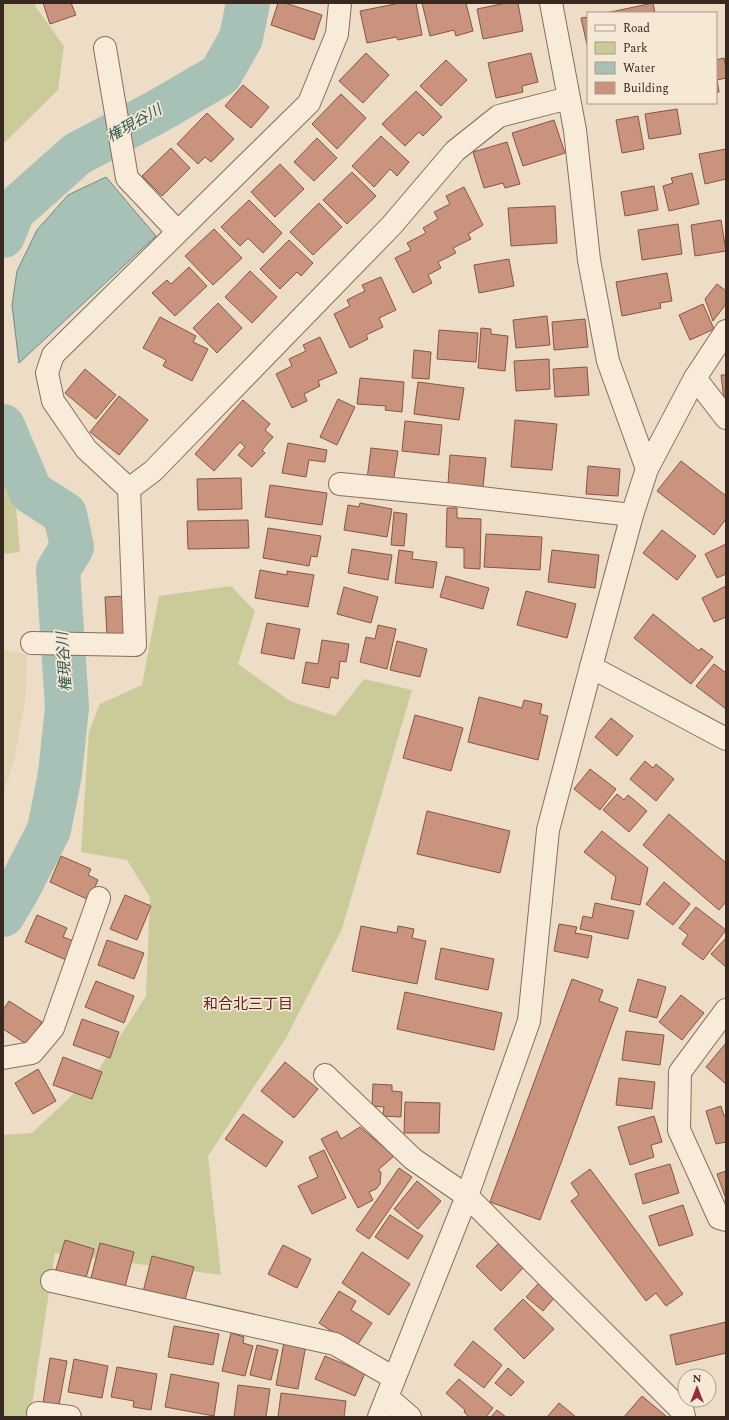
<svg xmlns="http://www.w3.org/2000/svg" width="729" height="1420" viewBox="0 0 729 1420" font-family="Spectral,'Noto Sans JP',serif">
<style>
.farmland{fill:#e3d5b3}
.green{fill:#cbcb9a}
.water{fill:#a7c1b6;stroke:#6e8f83}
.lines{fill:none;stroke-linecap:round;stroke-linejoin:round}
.river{stroke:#a7c1b6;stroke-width:44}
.building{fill:#ca937d;stroke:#875542}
.minor-casing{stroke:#886e5c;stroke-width:24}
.tertiary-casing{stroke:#886e5c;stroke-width:24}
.minor{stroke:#f8ebd9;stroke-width:22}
.tertiary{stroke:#f8ebd9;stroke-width:22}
.labels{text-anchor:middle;stroke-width:3.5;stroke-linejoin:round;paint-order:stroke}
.water-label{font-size:15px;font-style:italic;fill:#2f5850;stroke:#f5e8d5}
.neighbourhood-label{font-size:15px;fill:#642520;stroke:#f5e8d5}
</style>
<rect width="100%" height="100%" fill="#eddcc6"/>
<path class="farmland" d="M 3,649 L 27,655 L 25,701 L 14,761 L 3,793 Z"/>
<path class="green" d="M 3,3 L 37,3 L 35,6 L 64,46 L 58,90 L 3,144 Z
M 3,466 L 15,496 L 20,552 L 3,554 Z
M 231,586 L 255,611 L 238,664 L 290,701 L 335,716 L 364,679 L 412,690 L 342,929 L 286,1038 L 208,1156 L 221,1275 L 55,1253 L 30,1417 L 3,1417 L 3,1135 L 32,1133 L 97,1072 L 146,996 L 150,897 L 127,860 L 81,852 L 89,731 L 100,704 L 142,685 L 159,596 Z"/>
<path class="water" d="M 106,177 L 156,236 L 19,363 L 12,305 L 17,271 L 37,230 L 68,195 Z"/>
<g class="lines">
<path class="river" d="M 3,236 L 13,211 L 77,154 L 160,110 L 220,75 L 241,38 L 248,3
M 3,426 L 31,492 L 65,514 L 72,547 L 58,570 L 67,707 L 60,774 L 49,830 L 19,888 L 3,915"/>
</g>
<path class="building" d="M 43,3 L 71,3 L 76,15 L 50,24 Z
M 278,3 L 285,3 L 322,15 L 314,40 L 271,25 Z
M 400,3 L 416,3 L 422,35 L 398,40 L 396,37 L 367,43 L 360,11 Z
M 422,3 L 466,3 L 473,31 L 456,36 L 454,30 L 430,36 Z
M 506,3 L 518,3 L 523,31 L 483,39 L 477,9 Z
M 653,3 L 655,13 L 606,13 Z
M 588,17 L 588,49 L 581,18 Z
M 366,53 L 389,75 L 363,103 L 339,81 Z
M 531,53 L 538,82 L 522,86 L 523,92 L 496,98 L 488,63 Z
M 724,58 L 726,69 L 726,78 L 717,80 L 719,92 L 716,93 L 716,60 Z
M 446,60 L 467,80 L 441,106 L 420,86 Z
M 243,85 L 269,107 L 251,128 L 225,106 Z
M 416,91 L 442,117 L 423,136 L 419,132 L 405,146 L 382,124 Z
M 341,94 L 366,118 L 337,149 L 312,124 Z
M 677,109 L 681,134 L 649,139 L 645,114 Z
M 207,113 L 234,139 L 211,162 L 205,157 L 198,164 L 177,144 Z
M 638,116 L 644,149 L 622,153 L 616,120 Z
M 554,120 L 565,153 L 523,166 L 512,133 Z
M 381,136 L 409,162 L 397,176 L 390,169 L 374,187 L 352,166 Z
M 317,138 L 337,158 L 314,181 L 294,162 Z
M 507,142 L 520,184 L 505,188 L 503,183 L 484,188 L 473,152 Z
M 171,148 L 190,168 L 162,196 L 142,176 Z
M 726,149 L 726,179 L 705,184 L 699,154 Z
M 280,164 L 304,189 L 275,217 L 251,192 Z
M 352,172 L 376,196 L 347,224 L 323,200 Z
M 692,173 L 699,204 L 669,211 L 663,186 L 673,183 L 671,178 Z
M 654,186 L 658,210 L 625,216 L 621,192 Z
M 464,187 L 483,225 L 468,234 L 471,239 L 453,248 L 456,253 L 438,262 L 441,268 L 428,275 L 432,283 L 413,293 L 395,258 L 411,250 L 407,243 L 426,233 L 423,228 L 438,219 L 434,212 L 450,204 L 446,196 Z
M 249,200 L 282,233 L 263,253 L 248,238 L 240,246 L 221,227 Z
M 319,203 L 342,227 L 313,255 L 290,232 Z
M 555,206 L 557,243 L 511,246 L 508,208 Z
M 721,220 L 726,251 L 695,256 L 691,225 Z
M 678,224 L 682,254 L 642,260 L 638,230 Z
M 214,229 L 242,258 L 213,285 L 185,256 Z
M 289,240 L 313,263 L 301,276 L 297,272 L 280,289 L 260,269 Z
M 509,259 L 514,286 L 479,293 L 474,265 Z
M 189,267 L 207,286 L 175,316 L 152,293 L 167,280 L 171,284 Z
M 250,271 L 277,297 L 252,323 L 225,297 Z
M 667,273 L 672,301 L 660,303 L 661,308 L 622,316 L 616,282 Z
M 381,277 L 396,310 L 379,318 L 383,327 L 366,335 L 368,339 L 350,348 L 334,314 L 350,306 L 347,300 L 365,291 L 362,285 Z
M 717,284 L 726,291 L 726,304 L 713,321 L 705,299 Z
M 218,303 L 242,328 L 217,353 L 193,328 Z
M 703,304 L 714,329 L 690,340 L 679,315 Z
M 547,316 L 550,345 L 516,348 L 513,320 Z
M 160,317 L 196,336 L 193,342 L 208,349 L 192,381 L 163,366 L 166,360 L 143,348 Z
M 585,319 L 588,347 L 554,350 L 552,322 Z
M 481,328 L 491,329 L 491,334 L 508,336 L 505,371 L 478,368 Z
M 439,330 L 478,333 L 476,362 L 437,359 Z
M 320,337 L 337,373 L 318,381 L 320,386 L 304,394 L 307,401 L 292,408 L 276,374 L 292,366 L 289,359 L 306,351 L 303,345 Z
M 414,350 L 431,352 L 429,379 L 412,378 Z
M 549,359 L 550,389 L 516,391 L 514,361 Z
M 587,367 L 589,395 L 555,397 L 553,369 Z
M 85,369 L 116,395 L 96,419 L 65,393 Z
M 721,375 L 726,375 L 726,407 L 725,407 Z
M 360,378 L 404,382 L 402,412 L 385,410 L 386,406 L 357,404 Z
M 418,382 L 464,388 L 459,420 L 414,414 Z
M 119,396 L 148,420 L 119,455 L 90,432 Z
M 338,399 L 355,407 L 337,445 L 320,437 Z
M 243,400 L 270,424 L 265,430 L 273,437 L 262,450 L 265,453 L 252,467 L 238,455 L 245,447 L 240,442 L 214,471 L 195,454 Z
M 515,420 L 557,424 L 552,470 L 511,467 Z
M 405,421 L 442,425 L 439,455 L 402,451 Z
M 288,443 L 327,450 L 325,462 L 309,460 L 306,477 L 282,473 Z
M 371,448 L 398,451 L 393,483 L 367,479 Z
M 450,455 L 486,458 L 483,487 L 448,484 Z
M 681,461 L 726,496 L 726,519 L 714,535 L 657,491 Z
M 588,466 L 620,469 L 618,496 L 586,494 Z
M 241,478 L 242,509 L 198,510 L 197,479 Z
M 270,485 L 327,493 L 322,525 L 265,517 Z
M 360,503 L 392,509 L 387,537 L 344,530 L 348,505 L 359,507 Z
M 447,508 L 457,508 L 457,518 L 481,519 L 480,569 L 464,568 L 464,548 L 446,547 Z
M 394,512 L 407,514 L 404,546 L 391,545 Z
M 248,520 L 249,548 L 188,549 L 187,521 Z
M 268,528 L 321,536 L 317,557 L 311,556 L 309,566 L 263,558 Z
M 662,530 L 696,556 L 677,580 L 643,553 Z
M 486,534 L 542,537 L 540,570 L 484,567 Z
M 726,544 L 726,574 L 717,578 L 705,554 Z
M 352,549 L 392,555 L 388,580 L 348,573 Z
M 399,550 L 413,552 L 412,559 L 437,562 L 433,588 L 395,583 Z
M 552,550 L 599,555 L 595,588 L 548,582 Z
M 260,570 L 287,575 L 287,571 L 314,575 L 308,607 L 255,598 Z
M 446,576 L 489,588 L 483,609 L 440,597 Z
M 726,586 L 726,617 L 714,622 L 702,598 Z
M 344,587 L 378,597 L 371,623 L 337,614 Z
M 526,591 L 576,604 L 567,638 L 517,625 Z
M 125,596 L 127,635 L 107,636 L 105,597 Z
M 653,614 L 699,651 L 701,648 L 713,657 L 691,684 L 634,638 Z
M 267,623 L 300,629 L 294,659 L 261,653 Z
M 378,625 L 396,629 L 387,669 L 360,662 L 366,637 L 375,639 Z
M 322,640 L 349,644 L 346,662 L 340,661 L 338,679 L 331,677 L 329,688 L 302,683 L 306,662 L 318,664 Z
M 397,641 L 427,649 L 420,677 L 390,670 Z
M 714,664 L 726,673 L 726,709 L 696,686 Z
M 479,697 L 522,708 L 524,700 L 542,704 L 540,714 L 548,716 L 538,760 L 468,742 Z
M 415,715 L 463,728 L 451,771 L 403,758 Z
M 611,718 L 633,736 L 617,756 L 595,737 Z
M 645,761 L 653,768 L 656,764 L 674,779 L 656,801 L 630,779 Z
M 590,769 L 616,789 L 600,810 L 574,789 Z
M 617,794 L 624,800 L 628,795 L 647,811 L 629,832 L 603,810 Z
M 427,811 L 510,831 L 500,873 L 417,854 Z
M 669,814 L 726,863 L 726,902 L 719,910 L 643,845 Z
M 602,831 L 648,868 L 640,905 L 611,899 L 616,877 L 584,852 Z
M 61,856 L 91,869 L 88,875 L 98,880 L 89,900 L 50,882 Z
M 664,882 L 690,904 L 673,925 L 646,904 Z
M 125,895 L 151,906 L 137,940 L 110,929 Z
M 595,903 L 634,911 L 628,939 L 580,929 L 583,916 L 592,918 Z
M 696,907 L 726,930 L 703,960 L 682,944 L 688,935 L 679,928 Z
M 37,915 L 67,928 L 63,937 L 74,941 L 66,960 L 25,942 Z
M 559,924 L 577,927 L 575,933 L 592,936 L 588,958 L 554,951 Z
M 361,926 L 397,933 L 398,926 L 414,929 L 412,938 L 426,941 L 417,984 L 352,971 Z
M 726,938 L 726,967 L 711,954 Z
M 107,940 L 144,953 L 134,979 L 98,965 Z
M 441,948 L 494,959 L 488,990 L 435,979 Z
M 572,979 L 603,990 L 599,1001 L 618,1008 L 540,1220 L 490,1202 Z
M 638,979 L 666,987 L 657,1018 L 629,1011 Z
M 96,981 L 134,996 L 124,1023 L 85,1007 Z
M 405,992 L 502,1013 L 494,1050 L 397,1029 Z
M 681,995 L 704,1013 L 682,1040 L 659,1022 Z
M 9,1001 L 42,1022 L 28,1045 L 3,1029 L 3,1010 Z
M 82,1019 L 119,1032 L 110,1058 L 73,1045 Z
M 626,1031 L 664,1035 L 660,1065 L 622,1060 Z
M 726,1043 L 726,1084 L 706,1067 Z
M 63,1057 L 102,1072 L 92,1099 L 53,1085 Z
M 285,1062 L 318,1089 L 294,1118 L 261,1091 Z
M 38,1069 L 56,1101 L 33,1114 L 15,1083 Z
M 619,1078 L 655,1082 L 652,1109 L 616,1105 Z
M 373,1084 L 392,1085 L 392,1091 L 402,1092 L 401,1117 L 383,1116 L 384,1107 L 372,1106 Z
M 405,1102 L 440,1103 L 439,1133 L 404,1133 Z
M 721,1106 L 724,1116 L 726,1115 L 726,1142 L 716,1144 L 706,1111 Z
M 243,1114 L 283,1142 L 266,1167 L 225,1139 Z
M 654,1116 L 662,1142 L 651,1145 L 654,1157 L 630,1165 L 618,1127 Z
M 360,1127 L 394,1156 L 378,1170 L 381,1172 L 380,1184 L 376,1189 L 369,1192 L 373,1200 L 358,1208 L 321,1139 L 337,1131 L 341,1139 Z
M 324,1150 L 346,1198 L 312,1214 L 298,1186 L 318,1177 L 309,1157 Z
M 670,1164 L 679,1193 L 643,1204 L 635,1174 Z
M 399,1168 L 412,1177 L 369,1239 L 356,1230 Z
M 590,1169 L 683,1294 L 666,1306 L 656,1293 L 646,1301 L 571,1201 L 579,1195 L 571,1183 Z
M 726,1171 L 726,1199 L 717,1174 Z
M 417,1181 L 441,1201 L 418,1229 L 394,1209 Z
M 683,1205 L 693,1235 L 659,1246 L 649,1216 Z
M 390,1215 L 423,1236 L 408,1259 L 375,1237 Z
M 65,1240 L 94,1249 L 84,1285 L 54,1276 Z
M 100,1243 L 134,1252 L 125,1287 L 91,1278 Z
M 499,1243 L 524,1267 L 501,1291 L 476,1266 Z
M 283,1245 L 311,1259 L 297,1288 L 268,1274 Z
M 362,1252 L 410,1284 L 389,1315 L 342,1283 Z
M 152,1256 L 194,1267 L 184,1303 L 143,1292 Z
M 539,1283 L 555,1297 L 543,1311 L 526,1297 Z
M 339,1291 L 356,1301 L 351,1310 L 372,1323 L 356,1347 L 319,1323 Z
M 523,1299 L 554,1329 L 524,1359 L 494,1329 Z
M 726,1322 L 726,1353 L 676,1365 L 670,1335 Z
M 174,1326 L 219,1334 L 213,1365 L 168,1357 Z
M 231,1333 L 244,1337 L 243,1343 L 253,1346 L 245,1376 L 222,1371 Z
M 473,1341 L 502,1365 L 484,1388 L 454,1365 Z
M 284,1342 L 306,1345 L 298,1389 L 276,1385 Z
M 257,1345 L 278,1350 L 271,1380 L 250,1375 Z
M 325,1356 L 365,1373 L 355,1396 L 315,1379 Z
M 50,1358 L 67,1361 L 59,1405 L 43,1403 Z
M 74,1359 L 108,1366 L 102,1398 L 68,1392 Z
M 117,1367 L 157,1374 L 151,1410 L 133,1407 L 134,1401 L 111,1397 Z
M 508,1368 L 524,1382 L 511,1396 L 495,1383 Z
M 171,1374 L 219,1383 L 214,1416 L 165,1407 Z
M 459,1379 L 493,1408 L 486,1417 L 469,1417 L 464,1412 L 465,1410 L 446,1393 Z
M 238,1385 L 270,1389 L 266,1417 L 234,1417 Z
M 281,1393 L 346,1401 L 344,1417 L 278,1417 Z
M 642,1396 L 667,1417 L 624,1417 Z
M 559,1403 L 576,1417 L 547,1417 Z
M 497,1410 L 506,1417 L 491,1417 Z"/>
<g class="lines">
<g class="minor-casing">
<path id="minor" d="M 340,3 L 337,34 L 309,103 L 53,355 L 47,373 L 53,401 L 86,449 L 129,489 L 153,471 L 392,225 L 455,151 L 499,116 L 569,98
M 551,3 L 575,130 L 589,260 L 608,361 L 647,469
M 105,48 L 127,178 L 178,232
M 695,378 L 726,418
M 340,484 L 455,495 L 632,515
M 32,643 L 135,645 L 129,489
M 591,667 L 726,739
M 726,1010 L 680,1072 L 679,1130 L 719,1218 L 726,1220
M 3,1058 L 32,1053 L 53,1028 L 99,898
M 325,1075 L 413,1159 L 467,1196 L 683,1412 L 684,1417
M 52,1281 L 335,1344 L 394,1378
M 387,1397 L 410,1417
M 38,1413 L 70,1417"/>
</g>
<g class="tertiary-casing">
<path id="tertiary" d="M 379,1417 L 467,1196 L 529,1021 L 548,830 L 591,667 L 632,515 L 647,469 L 695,378 L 726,331"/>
</g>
<use href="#minor" class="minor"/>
<use href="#tertiary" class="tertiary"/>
</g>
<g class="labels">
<g class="water-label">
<text transform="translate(134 123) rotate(-29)" y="5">権現谷川</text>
<text transform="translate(64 662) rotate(-94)" y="5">権現谷川</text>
</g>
<g class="neighbourhood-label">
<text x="248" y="1009">和合北三丁目</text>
</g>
</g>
<rect width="729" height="1420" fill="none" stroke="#39281f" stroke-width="8"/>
<rect x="587" y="12" width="130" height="92" fill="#f5e8d5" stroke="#aa9b8c"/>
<rect x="595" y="25" width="20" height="6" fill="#f8ebd9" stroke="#aa9b8c"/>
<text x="623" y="32" font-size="12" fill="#39281f">Road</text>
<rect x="595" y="42" width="20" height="12" fill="#cbcb9a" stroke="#aa9b8c"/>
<text x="623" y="52" font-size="12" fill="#39281f">Park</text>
<rect x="595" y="62" width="20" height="12" fill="#a7c1b6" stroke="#aa9b8c"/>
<text x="623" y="72" font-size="12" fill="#39281f">Water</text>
<rect x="595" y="82" width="20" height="12" fill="#ca937d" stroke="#aa9b8c"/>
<text x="623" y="92" font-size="12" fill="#39281f">Building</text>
<g transform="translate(697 1388)"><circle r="19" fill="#f5e8d5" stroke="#aa9b8c"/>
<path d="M0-3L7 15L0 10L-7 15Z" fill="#962d3b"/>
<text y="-6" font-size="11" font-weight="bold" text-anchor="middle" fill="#39281f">N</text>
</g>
</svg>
